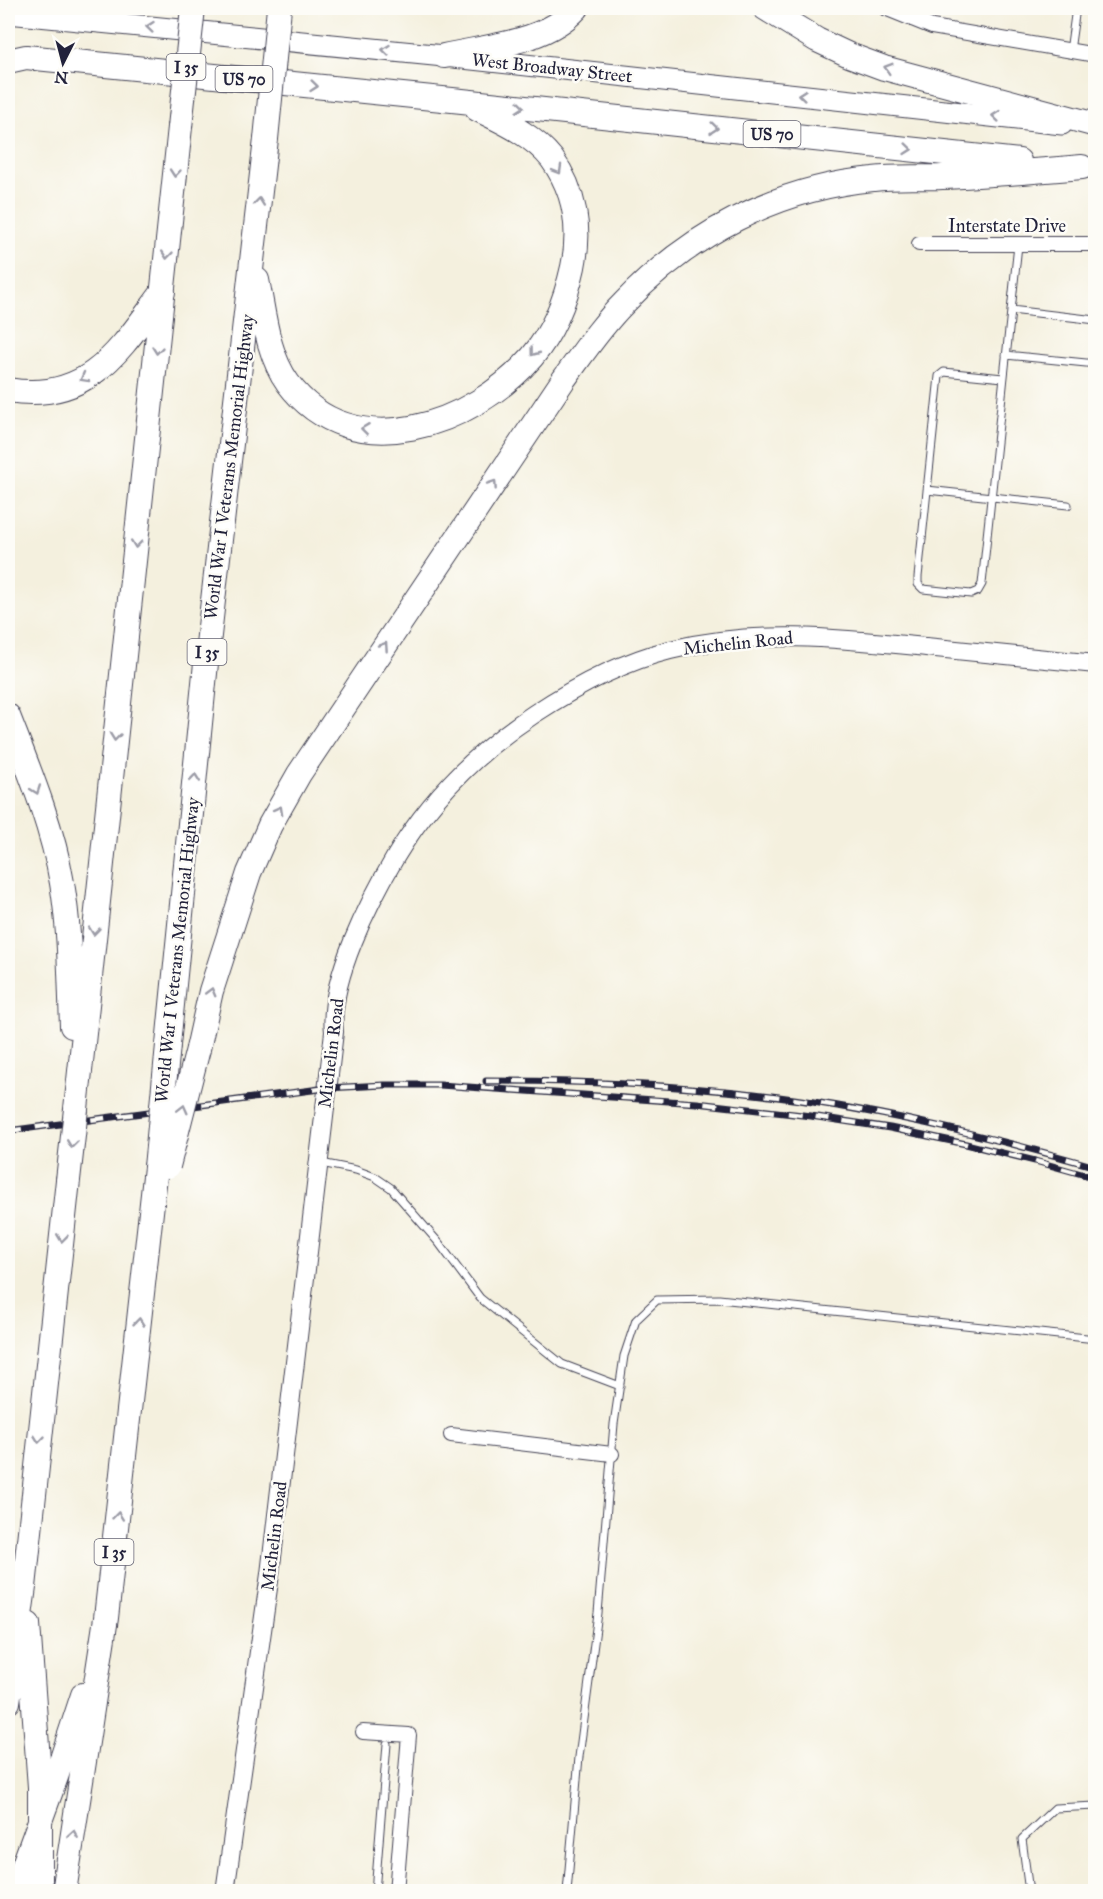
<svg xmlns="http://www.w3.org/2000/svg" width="1103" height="1899" viewBox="0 0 1103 1899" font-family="'IM FELL Great Primer',serif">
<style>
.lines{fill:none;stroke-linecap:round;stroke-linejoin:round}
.lane-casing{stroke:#424153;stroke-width:9}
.street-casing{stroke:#424153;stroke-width:16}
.secondary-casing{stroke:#424153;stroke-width:20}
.primary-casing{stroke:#424153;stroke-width:23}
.highway-casing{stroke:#424153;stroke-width:26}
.lane{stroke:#fff;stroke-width:7}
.street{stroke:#fff;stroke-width:14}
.secondary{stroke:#fff;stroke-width:18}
.primary{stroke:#fff;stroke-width:21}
.highway{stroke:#fff;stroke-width:24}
.rail-casing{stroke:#22223b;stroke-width:7}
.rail{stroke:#fdfcf7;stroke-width:4.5;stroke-dasharray:14;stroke-linecap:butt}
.highway-bridge-casing{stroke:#424153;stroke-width:26;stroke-linecap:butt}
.highway-bridge{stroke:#fff;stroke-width:24}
.oneway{stroke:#9c9ca7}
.labels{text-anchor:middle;stroke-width:5;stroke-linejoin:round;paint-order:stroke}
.shield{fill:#fdfcf7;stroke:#646373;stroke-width:1.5}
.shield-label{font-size:16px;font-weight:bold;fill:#22223b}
.street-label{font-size:18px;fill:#22223b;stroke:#fdfcf7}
</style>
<rect width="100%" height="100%" fill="#fdfcf7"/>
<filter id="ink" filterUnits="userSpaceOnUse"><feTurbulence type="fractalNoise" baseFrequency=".0167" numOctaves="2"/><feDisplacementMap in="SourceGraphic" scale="12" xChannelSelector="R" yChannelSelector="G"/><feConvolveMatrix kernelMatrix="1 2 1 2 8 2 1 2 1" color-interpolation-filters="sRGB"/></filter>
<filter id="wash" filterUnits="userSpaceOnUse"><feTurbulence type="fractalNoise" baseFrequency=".008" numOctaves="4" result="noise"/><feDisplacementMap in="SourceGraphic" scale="24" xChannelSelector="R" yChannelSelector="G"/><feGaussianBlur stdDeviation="1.35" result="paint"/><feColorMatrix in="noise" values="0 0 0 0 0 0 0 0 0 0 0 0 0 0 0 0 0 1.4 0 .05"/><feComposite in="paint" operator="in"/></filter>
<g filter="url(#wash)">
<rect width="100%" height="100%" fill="#f4f0de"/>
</g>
<g filter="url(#ink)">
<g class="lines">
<g class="lane-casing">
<path id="lane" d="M 1070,51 L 1076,8
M 1011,310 L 1096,320
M 1006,355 L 1096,364
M 1003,378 L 944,372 L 939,376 L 918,577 L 918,584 L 923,589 L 971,594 L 978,591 L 982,584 L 1018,245
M 927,490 L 1068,505
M 321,1163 L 356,1170 L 375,1177 L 391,1188 L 439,1243 L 480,1298 L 562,1364 L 620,1386
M 375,1892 L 387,1744
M 567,1892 L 579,1757 L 598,1613 L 614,1424 L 624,1356 L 636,1320 L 657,1300 L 719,1299 L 1096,1339
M 1029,1892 L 1022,1839 L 1055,1808 L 1096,1806"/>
</g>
<g class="street-casing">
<path id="street" d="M 885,8 L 932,27 L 1096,55
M 919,244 L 1096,244
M 451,1435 L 612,1454
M 363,1732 L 409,1735 L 396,1892"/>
</g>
<g class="secondary-casing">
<path id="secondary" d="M 225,1892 L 270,1574 L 334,1032 C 328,981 370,900 396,856 C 430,799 478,751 534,714 C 575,687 621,662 670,650 C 756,629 839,638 926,647 C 983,653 1039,658 1096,664"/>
</g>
<g class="primary-casing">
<path id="primary" d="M 8,13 L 444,56 L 1062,124"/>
</g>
<g class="highway-casing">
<path id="highway" d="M 765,8 L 817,40 L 849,55 L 884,68 L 1096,125
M 444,56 C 488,46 545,43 577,8
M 8,61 L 26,57 L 462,101 L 1019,161
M 257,280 C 264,314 267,354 288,383 C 352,469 473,425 532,357 C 553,332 566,299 573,267 C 581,229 575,191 552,159 C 533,135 504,122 477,109
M 8,390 C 90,404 121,348 163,292
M 8,716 C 29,770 52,825 62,883 C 70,930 70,978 72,1026
M 168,1045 L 207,653 L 266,139
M 198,1049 L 211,991 L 249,873 L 270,825 L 299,774 L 564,379 C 583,353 601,326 623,304 C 689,234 777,188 873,179 C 896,176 919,178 942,177 C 988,175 1035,171 1082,167
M 76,1109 L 180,127
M 28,1624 L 40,1787 L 40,1892
M 8,1702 L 24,1587 L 68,1180
M 14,1892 L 56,1777 L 83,1695
M 64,1892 L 106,1618 L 156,1167"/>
</g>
<use href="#lane" class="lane"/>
<use href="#street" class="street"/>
<use href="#secondary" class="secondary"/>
<use href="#primary" class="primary"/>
<use href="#highway" class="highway"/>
<g class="rail-casing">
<path id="rail" d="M 486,1081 C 575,1081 665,1084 754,1094 C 869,1107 984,1135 1096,1167
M 8,1131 L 327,1088 L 384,1085 L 440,1085 L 697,1103 L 811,1116 L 890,1128 L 966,1144 L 1035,1161 L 1096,1178"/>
</g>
<use href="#rail" class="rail"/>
<g class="highway-bridge-casing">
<path id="highway-bridge" d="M 180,127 L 193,8
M 266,139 L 279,8
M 168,1166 L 198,1049
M 156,1167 L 168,1045
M 68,1180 L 76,1109"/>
</g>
<use href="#highway-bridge" class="highway-bridge"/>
</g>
<defs><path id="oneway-chevron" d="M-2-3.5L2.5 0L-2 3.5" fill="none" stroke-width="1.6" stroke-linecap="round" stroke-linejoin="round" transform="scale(1.5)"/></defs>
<g class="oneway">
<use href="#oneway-chevron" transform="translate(150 27) rotate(-174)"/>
<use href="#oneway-chevron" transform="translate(386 50) rotate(-174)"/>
<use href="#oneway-chevron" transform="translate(888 68) rotate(-163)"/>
<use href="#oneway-chevron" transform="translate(314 86) rotate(6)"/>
<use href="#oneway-chevron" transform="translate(802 95) rotate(-174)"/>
<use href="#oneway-chevron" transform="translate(520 107) rotate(6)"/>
<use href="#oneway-chevron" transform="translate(996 116) rotate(-174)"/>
<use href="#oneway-chevron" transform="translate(714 128) rotate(6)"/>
<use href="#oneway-chevron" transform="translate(908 149) rotate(6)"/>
<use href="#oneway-chevron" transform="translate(558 170) rotate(60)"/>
<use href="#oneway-chevron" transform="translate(175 173) rotate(95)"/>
<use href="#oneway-chevron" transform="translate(259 202) rotate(-84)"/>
<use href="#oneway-chevron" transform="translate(167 255) rotate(96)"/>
<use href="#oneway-chevron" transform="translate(157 350) rotate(96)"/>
<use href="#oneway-chevron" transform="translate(534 352) rotate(127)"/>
<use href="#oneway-chevron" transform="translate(84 378) rotate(151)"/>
<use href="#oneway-chevron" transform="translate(365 429) rotate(-173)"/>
<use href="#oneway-chevron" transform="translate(493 484) rotate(-56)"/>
<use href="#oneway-chevron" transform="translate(136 544) rotate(96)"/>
<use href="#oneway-chevron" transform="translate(384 646) rotate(-56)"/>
<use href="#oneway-chevron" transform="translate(115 737) rotate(96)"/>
<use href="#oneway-chevron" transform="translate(195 778) rotate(-84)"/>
<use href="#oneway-chevron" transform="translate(36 790) rotate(70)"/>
<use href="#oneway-chevron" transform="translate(279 810) rotate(-61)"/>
<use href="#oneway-chevron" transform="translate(94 931) rotate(96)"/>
<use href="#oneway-chevron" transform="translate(211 992) rotate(-75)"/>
<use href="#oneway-chevron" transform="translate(183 1109) rotate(-76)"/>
<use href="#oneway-chevron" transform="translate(72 1144) rotate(97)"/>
<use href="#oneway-chevron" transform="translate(62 1238) rotate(97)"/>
<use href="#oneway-chevron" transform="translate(139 1322) rotate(-84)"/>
<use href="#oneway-chevron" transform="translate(39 1439) rotate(96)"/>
<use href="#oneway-chevron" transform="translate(118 1516) rotate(-84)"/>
<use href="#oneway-chevron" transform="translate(73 1834) rotate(-81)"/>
</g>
</g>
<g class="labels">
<g class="shield">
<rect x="166.5" y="54" width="39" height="26" rx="4.5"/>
<rect x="215.5" y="66" width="57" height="26" rx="4.5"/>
<rect x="743.5" y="121" width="57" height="26" rx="4.5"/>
<rect x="187.5" y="639" width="39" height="26" rx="4.5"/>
<rect x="94.5" y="1539" width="39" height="26" rx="4.5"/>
</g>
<g class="shield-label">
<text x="186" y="73">I 35</text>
<text x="244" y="85">US 70</text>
<text x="772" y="140">US 70</text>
<text x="207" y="658">I 35</text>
<text x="114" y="1558">I 35</text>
</g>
<g class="street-label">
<text transform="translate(552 68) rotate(6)" y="6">West Broadway Street</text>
<text x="1007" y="232">Interstate Drive</text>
<text transform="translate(229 467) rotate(-83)" y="6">World War I Veterans Memorial Highway</text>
<text transform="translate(738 643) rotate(-6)" y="6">Michelin Road</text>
<text transform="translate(177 950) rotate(-84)" y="6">World War I Veterans Memorial Highway</text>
<text transform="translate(331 1053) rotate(-83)" y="6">Michelin Road</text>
<text transform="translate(274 1536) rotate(-83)" y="6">Michelin Road</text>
</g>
</g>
<rect width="1103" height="1899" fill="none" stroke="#fdfcf7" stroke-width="30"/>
<g transform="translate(63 63) rotate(186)" stroke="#fdfcf7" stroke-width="4.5" paint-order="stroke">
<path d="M0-4.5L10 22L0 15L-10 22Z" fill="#22223b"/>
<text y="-9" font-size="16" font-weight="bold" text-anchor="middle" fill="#22223b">N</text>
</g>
</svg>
